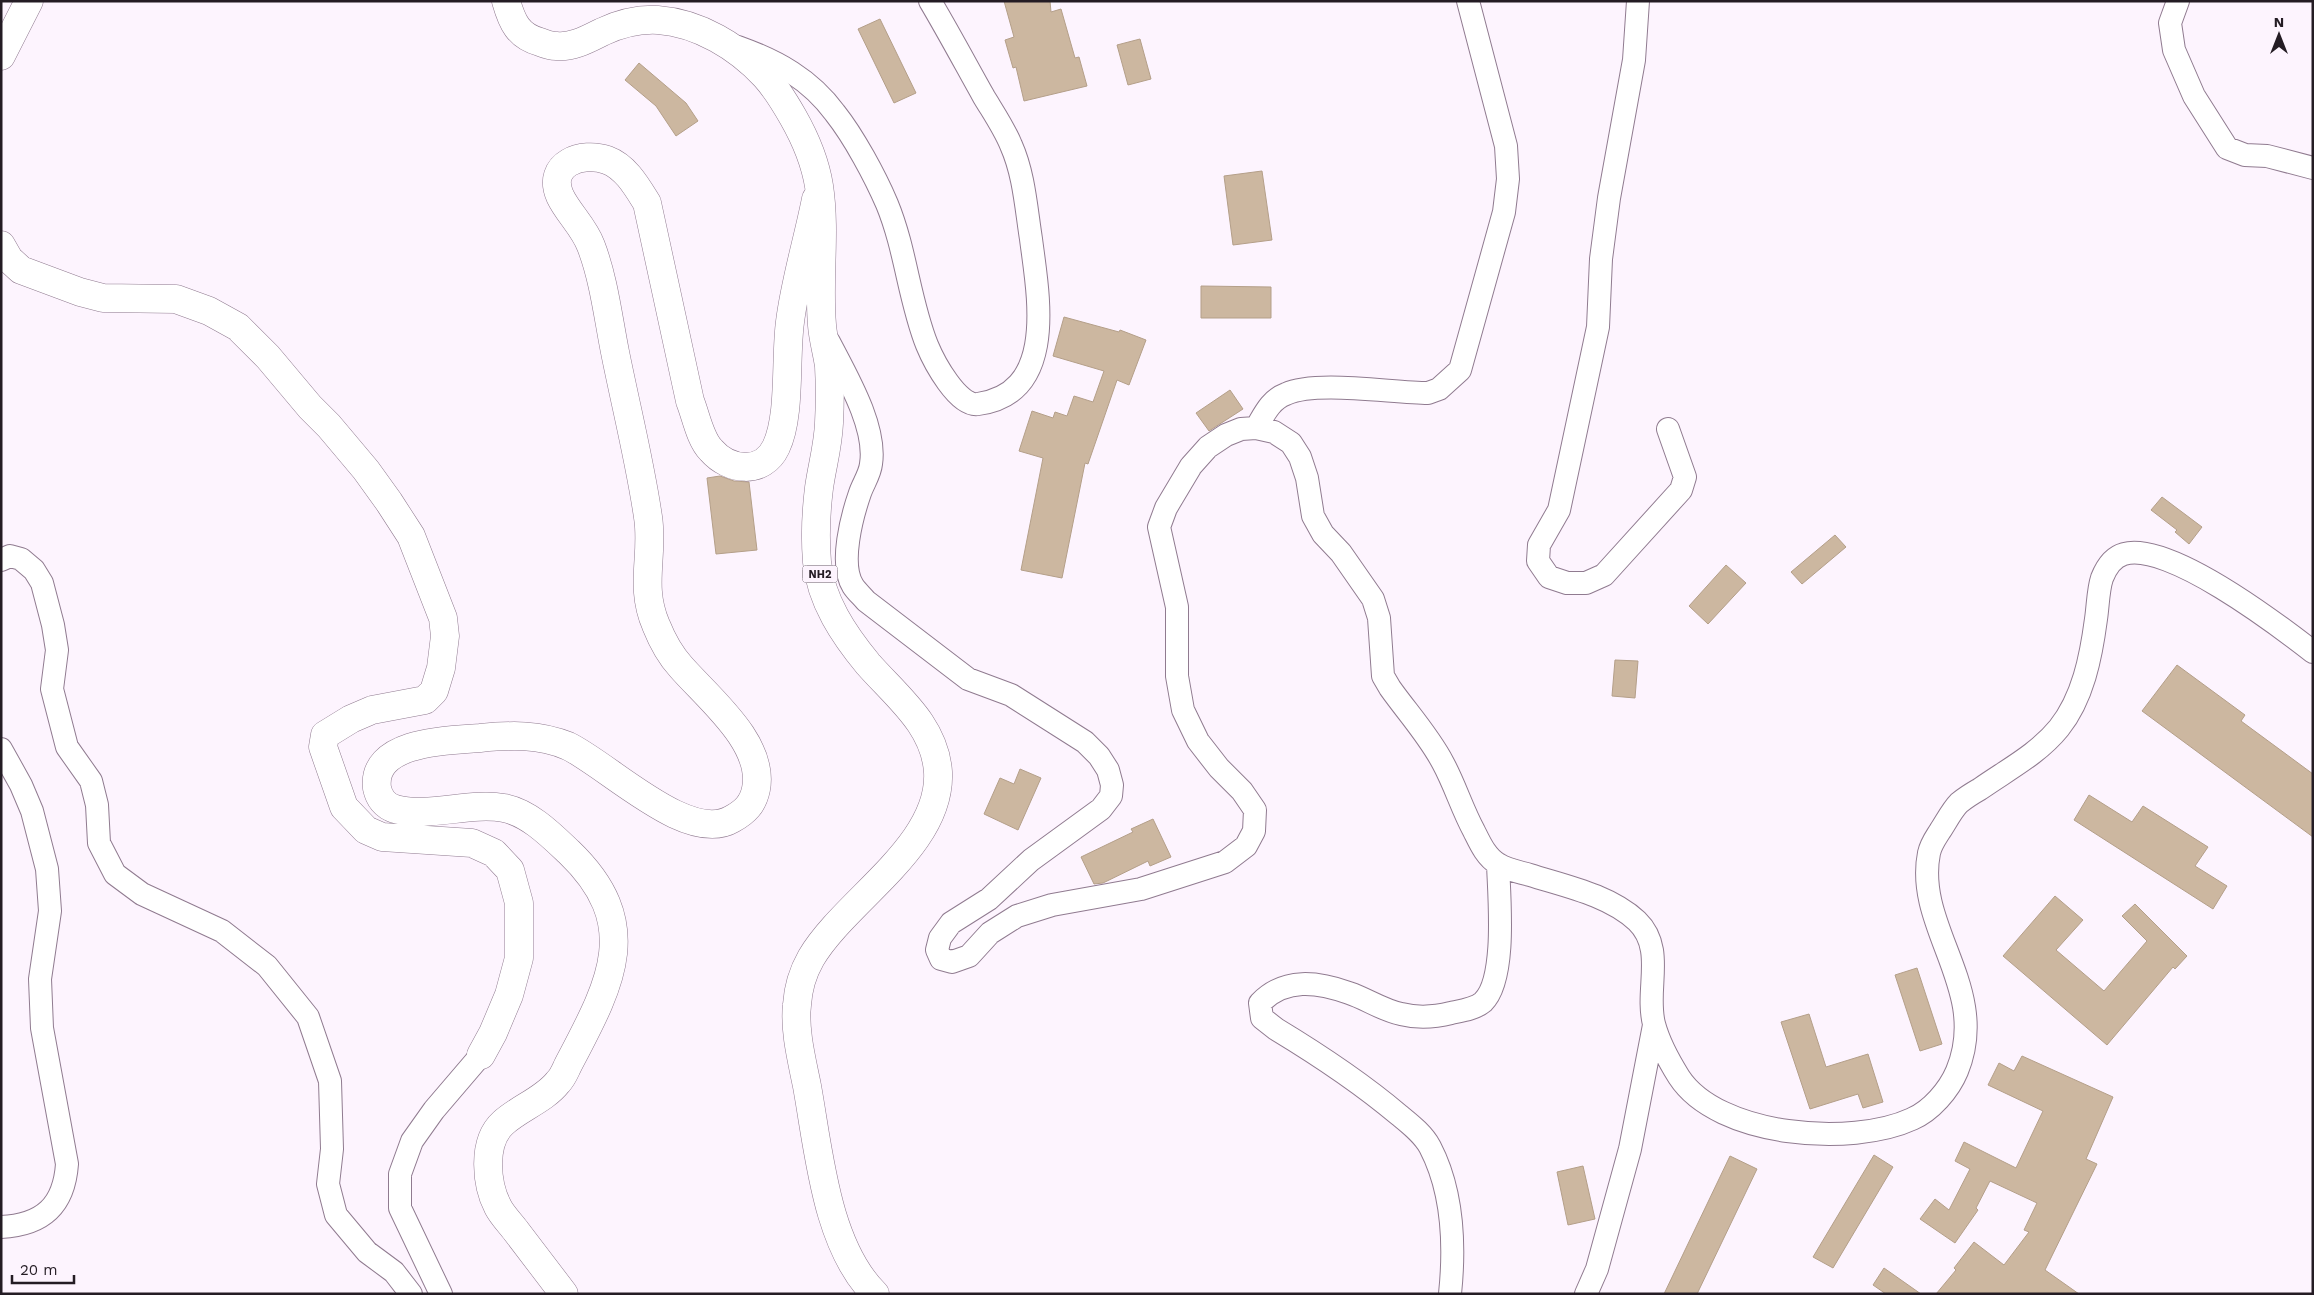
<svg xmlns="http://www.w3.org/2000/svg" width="2314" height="1295" viewBox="0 0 2314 1295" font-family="'Work Sans',sans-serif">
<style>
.building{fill:#ccb7a0;stroke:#b49f89}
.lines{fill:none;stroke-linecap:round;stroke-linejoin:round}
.minor-casing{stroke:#907b90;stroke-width:24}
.major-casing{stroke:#907b90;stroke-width:29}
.highway-casing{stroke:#907b90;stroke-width:29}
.minor{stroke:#fff;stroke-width:22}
.major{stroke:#fff;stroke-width:28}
.highway{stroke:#fff;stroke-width:28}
.labels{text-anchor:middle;stroke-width:5;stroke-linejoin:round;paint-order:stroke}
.shield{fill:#fdf4fe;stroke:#655d65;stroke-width:1}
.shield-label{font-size:11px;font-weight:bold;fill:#241c24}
</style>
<rect width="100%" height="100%" fill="#fdf4fe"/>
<path class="building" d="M 1004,1 L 1050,1 L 1051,12 L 1061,9 L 1075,58 L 1079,57 L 1087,86 L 1024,101 L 1016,67 L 1013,68 L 1005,40 L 1014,37 Z
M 880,19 L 916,93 L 894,103 L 858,29 Z
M 1140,39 L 1151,79 L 1128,85 L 1117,45 Z
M 639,63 L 686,103 L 698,121 L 676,136 L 656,106 L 625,80 Z
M 1262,171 L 1272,240 L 1233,245 L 1224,176 Z
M 1201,286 L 1271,287 L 1271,318 L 1201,318 Z
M 1064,317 L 1119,332 L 1120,330 L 1146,340 L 1129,385 L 1117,380 L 1088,464 L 1085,463 L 1062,578 L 1021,570 L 1043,458 L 1019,451 L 1032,411 L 1053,418 L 1055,412 L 1067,416 L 1074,396 L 1093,402 L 1104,371 L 1053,356 Z
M 1230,390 L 1243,409 L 1209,431 L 1196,413 Z
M 720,476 L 734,481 L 749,482 L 757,550 L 716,554 L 707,478 Z
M 2162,497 L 2202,527 L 2189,544 L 2175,532 L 2177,530 L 2151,510 Z
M 1835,535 L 1846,547 L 1802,584 L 1791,572 Z
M 1726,565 L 1746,583 L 1708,624 L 1689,606 Z
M 1615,660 L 1638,661 L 1635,698 L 1612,696 Z
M 2177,665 L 2245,715 L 2241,721 L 2313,774 L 2313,837 L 2142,711 Z
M 1020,769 L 1041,778 L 1018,830 L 984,814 L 1000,778 L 1014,784 Z
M 2089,795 L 2132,822 L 2143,806 L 2208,847 L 2195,866 L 2227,886 L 2213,909 L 2074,820 Z
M 1153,819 L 1171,857 L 1150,866 L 1148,861 L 1103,883 L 1094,884 L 1081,857 L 1133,832 L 1131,829 Z
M 2055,896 L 2083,920 L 2056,950 L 2104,991 L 2147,941 L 2122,916 L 2135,904 L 2187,956 L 2175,969 L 2173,967 L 2107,1045 L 2003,956 Z
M 1917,968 L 1942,1044 L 1920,1051 L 1895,975 Z
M 1809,1014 L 1826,1067 L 1868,1054 L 1883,1102 L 1863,1108 L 1858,1094 L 1810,1109 L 1781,1022 Z
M 2022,1056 L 2113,1097 L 2086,1159 L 2097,1164 L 2045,1270 L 2079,1294 L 1936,1294 L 1956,1270 L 1954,1268 L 1974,1242 L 2004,1265 L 2029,1232 L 2024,1230 L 2037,1203 L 1990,1181 L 1976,1208 L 1978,1210 L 1955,1243 L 1920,1219 L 1935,1199 L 1949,1210 L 1970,1169 L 1955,1161 L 1964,1142 L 2016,1168 L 2043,1111 L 1988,1085 L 1999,1063 L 2014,1071 Z
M 1874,1155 L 1893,1167 L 1833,1268 L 1813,1257 Z
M 1730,1156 L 1757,1169 L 1697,1294 L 1664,1294 Z
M 1583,1166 L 1595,1219 L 1568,1225 L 1557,1172 Z
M 1884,1268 L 1921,1294 L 1886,1294 L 1873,1285 Z"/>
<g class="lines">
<g class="minor-casing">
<path id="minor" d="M 1638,1 L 1634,60 L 1609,198 L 1601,259 L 1598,327 L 1559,510 L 1539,545 L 1538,561 L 1549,577 L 1567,583 L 1586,583 L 1604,575 L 1681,490 L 1685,477 L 1668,429
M 2178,1 L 2170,23 L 2174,50 L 2194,96 L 2227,148 L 2245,155 L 2267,156 L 2313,168
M 738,47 C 777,61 810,79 835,113 C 854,137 875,176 887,204 C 906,250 909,300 927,345 C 934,362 958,407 978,404 C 1058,393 1038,294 1031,239 C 1026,207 1024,174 1011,145 C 1004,128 993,112 984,97 C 966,65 949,33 930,1
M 829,342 C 846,375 877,427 871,464 C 870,474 863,484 860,493 C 852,516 839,564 853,586 C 857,592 862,596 866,601 L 968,679 L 1011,695 L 1085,742 L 1099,756 L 1108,770 L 1112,785 L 1111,796 L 1101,809 L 1031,860 L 989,899 L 951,923 L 940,938 L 937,950 L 941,959 L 952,962 L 969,956 L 990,933 L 1017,916 L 1052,905 L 1141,889 L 1225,862 L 1246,846 L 1254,831 L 1255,810 L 1242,791 L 1219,768 L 1198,741 L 1183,710 L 1177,676 L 1177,607 L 1159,527 L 1166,508 L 1191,466 L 1208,447 L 1226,435 L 1241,429 L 1256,428 L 1274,432 L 1291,443 L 1300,457 L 1307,478 L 1313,516 L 1323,534 L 1341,553 L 1373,599 L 1379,618 L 1383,676 L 1390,688 C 1407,712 1429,736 1443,763 C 1455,785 1462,809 1474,831 C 1480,843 1486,857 1498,864 C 1507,870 1520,872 1530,875 C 1565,886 1609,895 1637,921 C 1666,949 1645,989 1654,1024 C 1659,1043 1669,1061 1679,1077 C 1718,1137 1852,1147 1912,1119 C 1931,1111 1949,1090 1957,1071 C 1991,989 1914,928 1929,853 C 1931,844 1935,839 1940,831 C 1946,822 1952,810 1959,803 C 1965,798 1973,793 1980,789 C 2007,770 2038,754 2059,728 C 2083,698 2091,657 2096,619 C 2098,606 2098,590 2102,578 C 2106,568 2113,557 2124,554 C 2168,541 2277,624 2313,652
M 1256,428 C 1264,415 1270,400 1286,394 C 1316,380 1392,393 1428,393 L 1439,389 L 1460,370 L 1504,212 L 1508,179 L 1506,146 L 1468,1
M 1,560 L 10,556 L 21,559 L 34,570 L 42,583 L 53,625 L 57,650 L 52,689 L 67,747 L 91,781 L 97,805 L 99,843 L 115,874 L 142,894 L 222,931 L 267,966 L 308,1017 L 330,1081 L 332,1149 L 328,1184 L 336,1215 L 367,1252 L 394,1272 L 411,1294
M 1,749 L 21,785 L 32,811 L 47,869 L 50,911 L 40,979 L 42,1028 L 67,1164 C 64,1206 43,1225 1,1227
M 441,1294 L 400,1208 L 400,1174 L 412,1141 L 434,1110 L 481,1055
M 1450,1294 C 1455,1246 1453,1191 1430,1147 C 1423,1134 1410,1124 1399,1115 C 1360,1082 1319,1055 1276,1029 L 1262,1018 L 1260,1003 C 1285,977 1318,982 1349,993 C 1367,999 1382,1010 1401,1014 C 1417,1018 1435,1017 1451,1013 C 1460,1011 1475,1009 1483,1002 C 1507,979 1499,896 1498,864
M 1586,1294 L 1597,1269 L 1630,1149 L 1654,1025"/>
</g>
<g class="major-casing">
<path id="major" d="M 1,56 L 29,1
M 1,245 L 9,259 L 21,270 L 80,292 L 103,298 L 176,299 L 209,311 L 238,327 L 268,357 L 310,407 L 329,426 L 366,470 L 389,502 L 411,536 L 443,618 L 445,636 L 441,668 L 434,691 L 425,700 L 372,710 L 351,719 L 325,735 L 323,747 L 344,807 L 366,830 L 382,837 L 472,843 L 494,853 L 510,870 L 519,903 L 519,958 L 509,995 L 493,1033 L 481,1055
M 564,1294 C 548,1273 532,1252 516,1231 C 510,1223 502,1215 498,1207 C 486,1184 482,1142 503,1123 C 519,1108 544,1100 558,1082 C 563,1077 565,1071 568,1065 C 610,985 645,925 569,852 C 550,834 529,813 504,808 C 469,802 429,818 395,809 C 385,806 379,798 377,788 C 371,741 449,740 480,738 C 511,735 539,734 568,746 C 608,765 688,845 732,819 C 745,812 753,804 756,789 C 765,743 708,698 681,667 C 670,655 662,640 656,625 C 639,586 654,555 648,517 C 640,462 626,407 615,352 C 608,317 604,280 591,246 C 584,227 568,213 560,196 C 546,164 582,151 607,160 C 626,167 637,187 647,203 L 690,401 C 696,416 700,439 711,450 C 729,471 763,475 776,447 C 791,416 785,358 790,322 C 795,281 808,240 816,199"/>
</g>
<g class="highway-casing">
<path id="highway" d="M 506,1 C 512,22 518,36 540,42 C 545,44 551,46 556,46 C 572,48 588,39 602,32 C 619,24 639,19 658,20 C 699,23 738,47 765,76 C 776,88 785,103 793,117 C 805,138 815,161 819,186 C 826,232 818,279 822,325 C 823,339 827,352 829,366 C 830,384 830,405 829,423 C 828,447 822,466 819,488 C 816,512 815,538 817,562 C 821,601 844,635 868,664 C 896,696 935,725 938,772 C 942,846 845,900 811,958 C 803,972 798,989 797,1005 C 794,1030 802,1061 807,1086 C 819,1152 826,1245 875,1294"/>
</g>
<use href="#minor" class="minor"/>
<use href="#major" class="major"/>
<use href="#highway" class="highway"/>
</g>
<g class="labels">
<rect class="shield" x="802.5" y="565.5" width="35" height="17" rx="4"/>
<g class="shield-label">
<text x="820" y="578">NH2</text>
</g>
</g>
<rect width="2314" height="1295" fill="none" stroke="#241c24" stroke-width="5"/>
<g transform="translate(2279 35)" stroke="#fdf4fe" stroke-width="4" paint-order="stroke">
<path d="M0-4L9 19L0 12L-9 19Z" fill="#241c24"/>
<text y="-8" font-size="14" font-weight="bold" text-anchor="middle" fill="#241c24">N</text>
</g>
<path d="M12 1275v8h62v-8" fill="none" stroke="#241c24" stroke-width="2.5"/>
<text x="20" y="1275" font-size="15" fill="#241c24" stroke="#fdf4fe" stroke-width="4" paint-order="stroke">20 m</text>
</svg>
